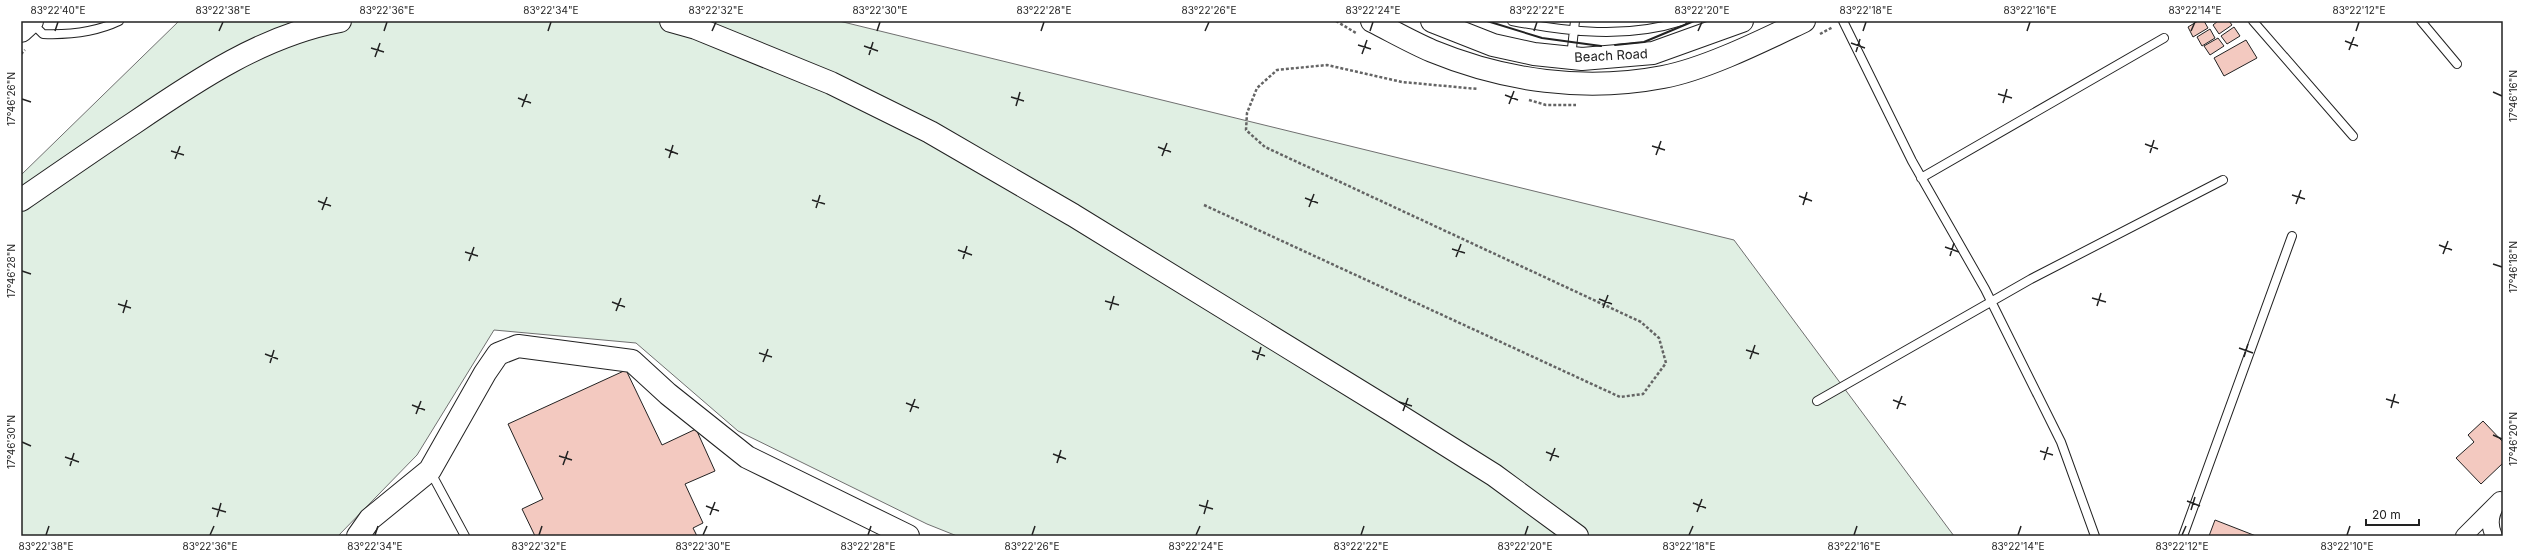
<svg xmlns="http://www.w3.org/2000/svg" width="2524" height="557" viewBox="0 0 2524 557" font-family="Inter,sans-serif">
<style>
.green{fill:#e0efe3;stroke:#6f6f6f}
.building{fill:#f3c9c0;stroke:#222}
.lines{fill:none;stroke-linecap:round;stroke-linejoin:round}
.lane-casing{stroke:#222;stroke-width:10}
.street-casing{stroke:#222;stroke-width:18}
.secondary-casing{stroke:#222;stroke-width:24}
.primary-casing{stroke:#222;stroke-width:24}
.path{stroke:#646464;stroke-width:2.5;stroke-dasharray:3 2;stroke-linecap:butt}
.lane{stroke:#fff;stroke-width:8}
.street{stroke:#fff;stroke-width:16}
.secondary{stroke:#fff;stroke-width:22}
.primary{stroke:#fff;stroke-width:22}
.wall{stroke:#222;stroke-width:2}
.ticks{fill:none;stroke:#222;stroke-width:1.5}
.labels{text-anchor:middle;stroke-width:3;stroke-linejoin:round;paint-order:stroke}
.street-label{font-size:13px;fill:#222;stroke:#fff}
.neatline{fill:none;stroke:#222;stroke-width:1.5}
.ticks-label{font-size:10px;text-anchor:middle;fill:#222}
</style>
<rect width="100%" height="100%" fill="#fff"/>
<path class="green" d="M 179,21 L 839,21 L 1734,240 L 1954,536 L 957,536 L 927,524 L 738,431 L 636,343 L 494,330 L 417,455 L 338,536 L 21,536 L 21,175 Z"/>
<path class="building" d="M 2198,21 L 2204,21 L 2208,28 L 2193,37 L 2188,27 Z
M 2218,21 L 2229,21 L 2232,25 L 2219,34 L 2213,25 Z
M 2234,27 L 2240,36 L 2227,44 L 2221,36 Z
M 2210,29 L 2215,38 L 2202,46 L 2197,37 Z
M 2218,38 L 2224,46 L 2210,55 L 2204,46 Z
M 2246,40 L 2257,58 L 2224,76 L 2214,58 Z
M 626,370 L 662,445 L 696,429 L 715,471 L 685,484 L 703,523 L 693,528 L 697,536 L 535,536 L 522,509 L 543,499 L 508,424 Z
M 2483,421 L 2503,442 L 2503,463 L 2481,484 L 2456,458 L 2474,442 L 2468,435 Z
M 2215,520 L 2256,536 L 2209,536 Z"/>
<g class="lines">
<g class="lane-casing">
<path id="lane" d="M 1512,21 C 1568,32 1626,39 1682,21
M 1843,21 L 1912,161 L 1985,289 L 2061,442 L 2095,536
M 2253,21 L 2353,136
M 2421,21 L 2457,64
M 32,23 L 43,34 C 69,35 96,32 119,21
M 1571,57 L 1575,21
M 1921,178 L 2164,38
M 1817,401 L 2031,279 L 2223,180
M 430,471 L 465,536
M 2183,536 L 2292,236"/>
</g>
<g class="street-casing">
<path id="street" d="M 2464,536 L 2500,500
M 2494,536 C 2489,526 2490,515 2496,505"/>
</g>
<g class="secondary-casing">
<path id="secondary" d="M 671,21 L 696,28 L 831,83 L 930,132 L 1073,215 L 1392,411 L 1494,475 L 1577,536
M 21,200 C 59,174 96,148 134,123 C 197,80 264,35 340,21
M 358,536 L 370,519 L 430,470 L 485,373 L 498,354 L 518,346 L 632,361 L 668,394 L 747,457 L 908,536"/>
</g>
<g class="primary-casing">
<path id="primary" d="M 1372,21 C 1392,31 1411,42 1432,51 C 1505,81 1585,92 1663,77 C 1706,69 1764,40 1804,21
M 1432,21 L 1493,45 L 1534,54 L 1582,59 L 1653,53 L 1742,21
M 21,31 L 32,21"/>
</g>
<path class="path" d="M 1336,21 L 1356,33
M 1820,34 L 1833,27
M 21,54 L 25,50
M 1529,100 L 1546,105 L 1576,105
M 1204,205 L 1620,397 L 1643,394 L 1666,363 L 1659,338 L 1641,322 L 1265,147 L 1246,130 L 1247,113 L 1257,88 L 1277,70 L 1327,65 L 1402,82 L 1478,89"/>
<use href="#lane" class="lane"/>
<use href="#street" class="street"/>
<use href="#secondary" class="secondary"/>
<use href="#primary" class="primary"/>
<path class="wall" d="M 1487,21 L 1542,38 L 1601,46
M 1615,45 L 1644,42 L 1694,21"/>
</g>
<path class="ticks" d="M 55,31 L 58,22M 219,31 L 223,22M 384,31 L 387,22M 548,31 L 551,22M 712,31 L 716,22M 877,31 L 880,22M 1041,31 L 1044,22M 1205,31 L 1209,22M 1370,31 L 1373,22M 1534,31 L 1537,22M 1698,31 L 1702,22M 1863,31 L 1866,22M 2027,31 L 2030,22M 2191,31 L 2195,22M 2356,31 L 2359,22M 2345,41 L 2358,46M 1851,43 L 1865,48M 1358,45 L 1371,49M 864,46 L 878,51M 371,48 L 384,52M 2349,50 L 2354,37M 1856,52 L 1860,39M 1362,54 L 1367,40M 869,55 L 873,42M 375,57 L 380,43M 2493,92 L 2502,96M 1998,94 L 2012,98M 1505,95 L 1518,100M 1011,97 L 1024,101M 518,98 L 531,103M 22,99 L 31,102M 2003,103 L 2007,89M 1509,104 L 1514,91M 1016,106 L 1020,92M 522,107 L 527,94M 2145,144 L 2158,149M 1652,146 L 1665,150M 1158,147 L 1171,152M 665,149 L 678,154M 171,151 L 184,155M 2150,153 L 2154,140M 1656,155 L 1661,141M 1162,156 L 1167,143M 669,158 L 673,145M 175,159 L 180,146M 2292,195 L 2305,199M 1799,196 L 1812,201M 1305,198 L 1318,203M 812,200 L 825,204M 318,201 L 331,206M 2296,204 L 2301,190M 1803,205 L 1807,192M 1309,207 L 1314,194M 816,208 L 820,195M 322,210 L 327,197M 2439,245 L 2452,250M 1945,247 L 1959,252M 1452,249 L 1465,253M 958,250 L 972,255M 465,252 L 478,256M 2443,254 L 2448,241M 1950,256 L 1954,243M 1456,257 L 1461,244M 963,259 L 967,246M 469,261 L 474,247M 2493,264 L 2502,267M 22,271 L 31,274M 2092,298 L 2106,302M 1599,299 L 1612,304M 1105,301 L 1119,305M 612,302 L 625,307M 118,304 L 131,308M 2097,306 L 2101,293M 1603,308 L 1608,295M 1110,310 L 1114,296M 616,311 L 621,298M 123,313 L 127,300M 2239,348 L 2253,353M 1746,350 L 1759,354M 1252,351 L 1265,356M 759,353 L 772,357M 265,354 L 278,359M 2244,357 L 2248,344M 1750,359 L 1755,345M 1257,360 L 1261,347M 763,362 L 768,349M 270,363 L 274,350M 2386,399 L 2399,403M 1893,400 L 1906,405M 1399,402 L 1412,406M 906,403 L 919,408M 412,405 L 425,410M 2391,408 L 2395,394M 1897,409 L 1902,396M 1403,411 L 1408,398M 910,412 L 915,399M 416,414 L 421,401M 2493,435 L 2502,439M 22,442 L 31,446M 2040,451 L 2053,455M 1546,452 L 1559,457M 1053,454 L 1066,459M 559,456 L 572,460M 65,457 L 79,462M 2044,460 L 2048,447M 1550,461 L 1555,448M 1057,463 L 1061,450M 563,465 L 568,451M 70,466 L 74,453M 2187,501 L 2200,506M 1693,503 L 1706,508M 1199,505 L 1213,509M 706,506 L 719,511M 212,508 L 226,512M 2191,510 L 2195,497M 1697,512 L 1702,499M 1204,514 L 1208,500M 710,515 L 715,502M 217,517 L 221,503M 46,535 L 49,526M 210,535 L 214,526M 375,535 L 378,526M 539,535 L 542,526M 703,535 L 707,526M 868,535 L 871,526M 1032,535 L 1035,526M 1196,535 L 1200,526M 1361,535 L 1364,526M 1525,535 L 1528,526M 1689,535 L 1693,526M 1854,535 L 1857,526M 2018,535 L 2021,526M 2182,535 L 2186,526M 2347,535 L 2350,526"/>
<g class="labels">
<g class="street-label">
<text transform="translate(1611 55) rotate(-3)" y="5">Beach Road</text>
</g>
</g>
<rect width="2524" height="557" fill="none" stroke="#ffffff" stroke-width="44"/>
<path d="M2366 519v6h53v-6" fill="none" stroke="#222222" stroke-width="2"/>
<text x="2372" y="519" font-size="12" fill="#222222" stroke="#ffffff" stroke-width="3" paint-order="stroke">20 m</text>
<rect x="22" y="22" width="2480" height="513" class="neatline"/>
<g class="ticks-label">
<text x="58" y="14">83°22'40"E</text>
<text x="223" y="14">83°22'38"E</text>
<text x="387" y="14">83°22'36"E</text>
<text x="551" y="14">83°22'34"E</text>
<text x="716" y="14">83°22'32"E</text>
<text x="880" y="14">83°22'30"E</text>
<text x="1044" y="14">83°22'28"E</text>
<text x="1209" y="14">83°22'26"E</text>
<text x="1373" y="14">83°22'24"E</text>
<text x="1537" y="14">83°22'22"E</text>
<text x="1702" y="14">83°22'20"E</text>
<text x="1866" y="14">83°22'18"E</text>
<text x="2030" y="14">83°22'16"E</text>
<text x="2195" y="14">83°22'14"E</text>
<text x="2359" y="14">83°22'12"E</text>
<text transform="translate(2513 96) rotate(-90)" y="4">17°46'16"N</text>
<text transform="translate(11 99) rotate(-90)" y="4">17°46'26"N</text>
<text transform="translate(2513 267) rotate(-90)" y="4">17°46'18"N</text>
<text transform="translate(11 271) rotate(-90)" y="4">17°46'28"N</text>
<text transform="translate(2513 439) rotate(-90)" y="4">17°46'20"N</text>
<text transform="translate(11 442) rotate(-90)" y="4">17°46'30"N</text>
<text x="46" y="550">83°22'38"E</text>
<text x="210" y="550">83°22'36"E</text>
<text x="375" y="550">83°22'34"E</text>
<text x="539" y="550">83°22'32"E</text>
<text x="703" y="550">83°22'30"E</text>
<text x="868" y="550">83°22'28"E</text>
<text x="1032" y="550">83°22'26"E</text>
<text x="1196" y="550">83°22'24"E</text>
<text x="1361" y="550">83°22'22"E</text>
<text x="1525" y="550">83°22'20"E</text>
<text x="1689" y="550">83°22'18"E</text>
<text x="1854" y="550">83°22'16"E</text>
<text x="2018" y="550">83°22'14"E</text>
<text x="2182" y="550">83°22'12"E</text>
<text x="2347" y="550">83°22'10"E</text>
</g>
</svg>
